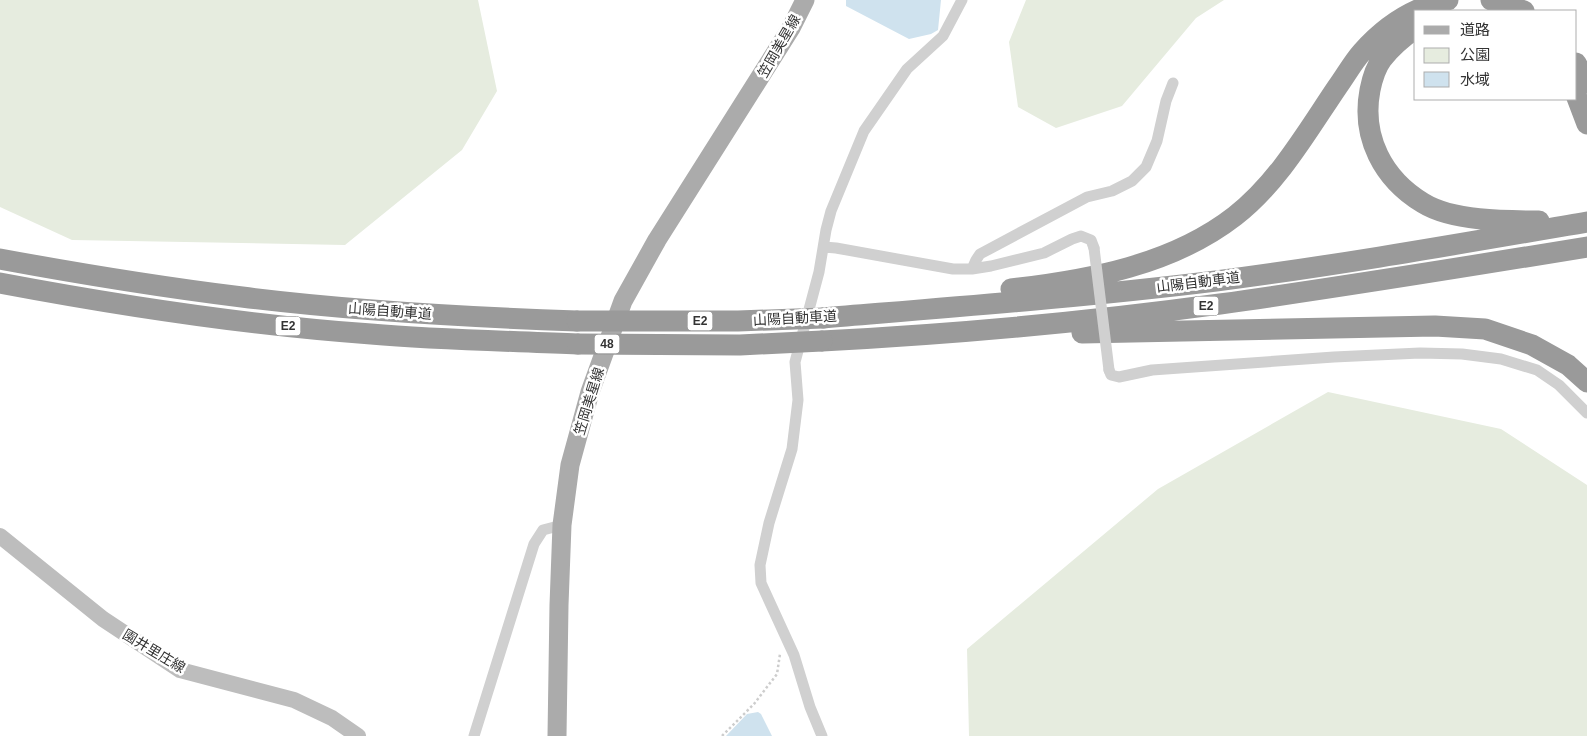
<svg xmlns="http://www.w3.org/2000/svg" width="1587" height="736" viewBox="0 0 1587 736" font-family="Arial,'Noto Sans JP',sans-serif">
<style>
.green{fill:#e6ecdf}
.water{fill:#cfe2ee}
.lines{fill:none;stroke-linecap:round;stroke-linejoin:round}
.path{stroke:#cdcdcd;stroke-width:2.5;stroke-dasharray:2.5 2.5;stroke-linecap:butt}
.minor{stroke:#d0d0d0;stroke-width:11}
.secondary{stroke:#bdbdbd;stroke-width:16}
.primary{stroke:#ababab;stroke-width:19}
.motorway{stroke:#9a9a9a;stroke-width:21}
.minor-bridge{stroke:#d0d0d0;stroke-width:11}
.motorway-bridge{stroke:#9a9a9a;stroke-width:21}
.labels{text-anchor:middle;stroke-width:5;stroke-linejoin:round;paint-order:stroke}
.shield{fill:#fff;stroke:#707070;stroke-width:1}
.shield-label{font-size:12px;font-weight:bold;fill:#333}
.street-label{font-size:14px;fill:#333;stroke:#fff}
</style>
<rect width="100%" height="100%" fill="#fff"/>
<path class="green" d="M 0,0 L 478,0 L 497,91 L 462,150 L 345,245 L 72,240 L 0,207 Z
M 1026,0 L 1224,0 L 1196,18 L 1122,106 L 1056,128 L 1018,107 L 1009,42 Z
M 1328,392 L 1501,429 L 1587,485 L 1587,736 L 969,736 L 967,649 L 1158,489 Z"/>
<path class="water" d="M 846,0 L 941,0 L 938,30 L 931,34 L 909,39 L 846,6 Z
M 758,712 L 761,714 L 772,736 L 726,736 L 747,714 Z"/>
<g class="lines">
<path class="path" d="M 722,736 L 754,704 L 777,674 L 780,654"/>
<path class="minor" d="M 824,247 L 836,248 L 953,269 L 972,269 L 991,266 L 1044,253 L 1072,239 L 1081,236 L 1091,240 L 1094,248
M 972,269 L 976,260 L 980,254 L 1087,197 L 1112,191 L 1132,181 L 1146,167 L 1157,141 L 1166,101 L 1173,83
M 1109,370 L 1111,375 L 1119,377 L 1152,370 L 1334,357 L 1420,353 L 1462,354 L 1501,359 L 1537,370 L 1559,385 L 1587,413
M 474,736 L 534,544 L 543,530 L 562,525
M 822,736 L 810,707 L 794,655 L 761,583 L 760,565 L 769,523 L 792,449 L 798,400 L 795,362 L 819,272 L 826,230 L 831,211 L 864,131 L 907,69 L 943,36 L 962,0"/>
<path class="secondary" d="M 0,536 L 103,619 L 180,670 L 294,700 L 332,718 L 358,736"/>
<path class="primary" d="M 557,736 L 559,605 L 562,525 L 570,465 L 590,392 L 623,301 L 657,240 L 791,28 L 805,0"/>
<path class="motorway" d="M 1491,0 L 1524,11
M 1416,28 C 1403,37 1392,46 1382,59 C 1376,67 1372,80 1370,90 C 1361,137 1383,179 1423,203 C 1452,221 1505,221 1539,221
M 1576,63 L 1587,83
M 1576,95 L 1587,124
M 0,259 C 81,274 161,287 242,297 C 353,311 466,317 577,321
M 0,283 C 122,306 246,325 371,334 C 440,340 509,341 578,344
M 1011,289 C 1089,280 1172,265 1235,216 C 1278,183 1308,130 1338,86 C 1346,75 1353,62 1362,52 C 1385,26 1414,7 1448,0
M 823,318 C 954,307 1085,297 1216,281 C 1340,265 1464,243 1587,222
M 1082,333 L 1435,326 L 1485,329 L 1532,345 L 1568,365 L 1587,382
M 822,341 C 955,334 1088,322 1220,304 C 1342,287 1465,267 1587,247"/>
<path class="minor-bridge" d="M 1094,248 L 1109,370"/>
<path class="motorway-bridge" d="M 577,321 L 738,321 L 823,318
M 578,344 L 740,345 L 822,341"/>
</g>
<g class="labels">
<g class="shield">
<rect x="1193.5" y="296.5" width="25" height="19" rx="4"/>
<rect x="687.5" y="311.5" width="25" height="19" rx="4"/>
<rect x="275.5" y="316.5" width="25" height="19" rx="4"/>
<rect x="594.5" y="334.5" width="25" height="19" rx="4"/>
</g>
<g class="shield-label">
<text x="1206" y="310">E2</text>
<text x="700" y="325">E2</text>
<text x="288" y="330">E2</text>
<text x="607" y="348">48</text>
</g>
<g class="street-label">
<text transform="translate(779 46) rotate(-60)" y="5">笠岡美星線</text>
<text transform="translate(1198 282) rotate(-7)" y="5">山陽自動車道</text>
<text transform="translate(390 311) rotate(4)" y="5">山陽自動車道</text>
<text transform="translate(795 318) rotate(-3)" y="5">山陽自動車道</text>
<text transform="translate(589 401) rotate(-73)" y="5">笠岡美星線</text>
<text transform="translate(154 651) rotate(31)" y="5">園井里庄線</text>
</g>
</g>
<rect x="1414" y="10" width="162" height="90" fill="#ffffff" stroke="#adadad"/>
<rect x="1424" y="26" width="25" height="8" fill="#ababab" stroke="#adadad"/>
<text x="1460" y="35" font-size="15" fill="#333333">道路</text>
<rect x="1424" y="48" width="25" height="15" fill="#e6ecdf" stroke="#adadad"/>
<text x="1460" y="60" font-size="15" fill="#333333">公園</text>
<rect x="1424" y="72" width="25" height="15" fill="#cfe2ee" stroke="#adadad"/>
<text x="1460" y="85" font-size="15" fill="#333333">水域</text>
</svg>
